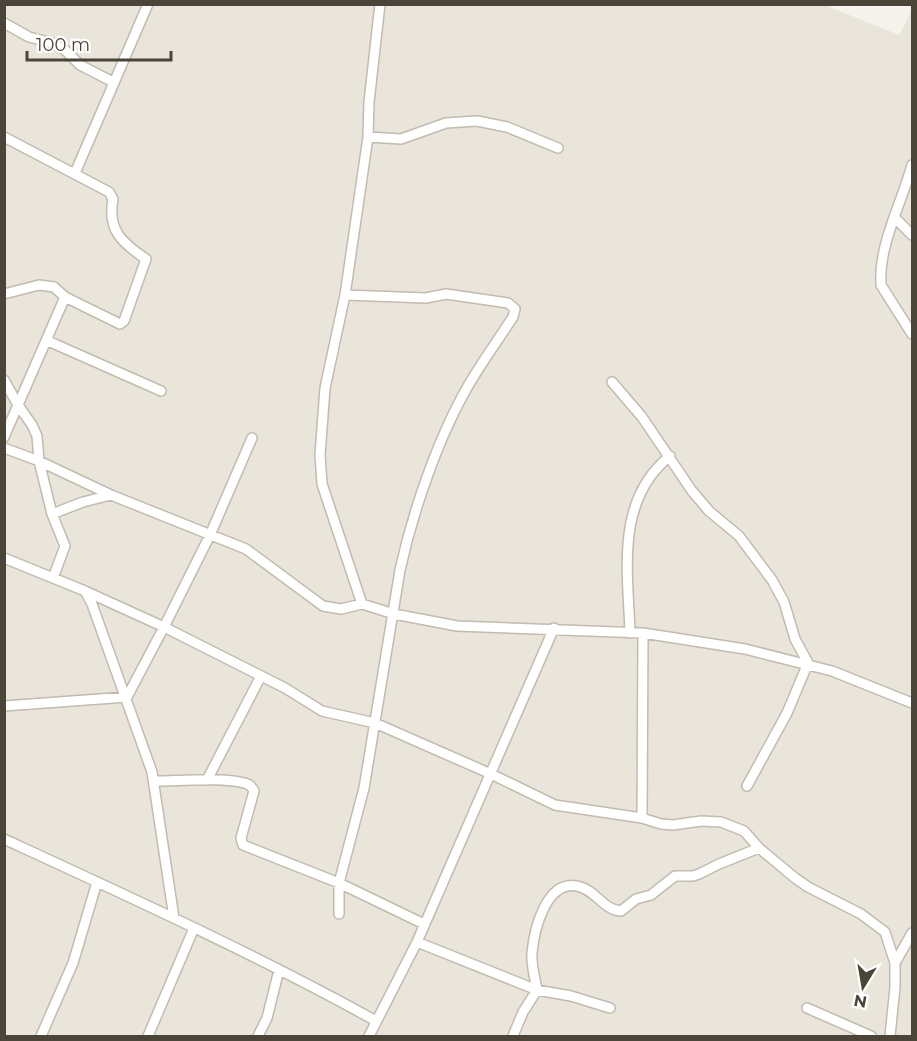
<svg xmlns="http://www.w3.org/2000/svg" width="917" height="1041" viewBox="0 0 917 1041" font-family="Montserrat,sans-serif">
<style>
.residential{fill:#eae5da}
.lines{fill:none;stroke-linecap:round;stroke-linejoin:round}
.minor-casing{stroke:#c2bbae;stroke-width:12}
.minor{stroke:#fff;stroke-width:9}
</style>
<rect width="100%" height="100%" fill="#f6f3ec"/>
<path class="residential" d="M 822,4 L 899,35 L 912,10 L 912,1036 L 5,1036 L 5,5 Z"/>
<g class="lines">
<g class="minor-casing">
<path id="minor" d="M 380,4 L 369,102 L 368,137 L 345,295 L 325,388 L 320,455 L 322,484 L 362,604 L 394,614 L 457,626 L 643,633 L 745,649 L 832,671 L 912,703
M 4,23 L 29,37 L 52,43 L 65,50 L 80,65 L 113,82
M 4,137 L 109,192 L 113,199 C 107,230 122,243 146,259 L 124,321 L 120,324 L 65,297 L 54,287 L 39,285 L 4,294
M 368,137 L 401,139 L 446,123 L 477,121 L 507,127 L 558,148
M 912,165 C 902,202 878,246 881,285 L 912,334
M 75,173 L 148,4
M 895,218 L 912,235
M 48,341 L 161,391
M 4,380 L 18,405 L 4,437
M 612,382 L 642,417 L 692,491 L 709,511 L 739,536 L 772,580 L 784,602 L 795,639 L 808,663 L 787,713 L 747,786
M 4,448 L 39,461 L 111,495 L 246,549 L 323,606 L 341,609 L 362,604
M 52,514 L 83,502 L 111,495
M 4,558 L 85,591 L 92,604 L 152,772 L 174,918
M 53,578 L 65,546 L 52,514 L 39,461 L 37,436 L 32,425 L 18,405 L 65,297
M 85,591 L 164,627 L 285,688 L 322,711 L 375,723 L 491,774 L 555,805 L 642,818 L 661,824 L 673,825 L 701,821 L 721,822 L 744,831 L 759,848 L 795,878 L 808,887 L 861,914 L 885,932 L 895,963 L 895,987 L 890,1036
M 630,633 C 628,571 615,500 670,456
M 4,706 L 127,697 L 164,627 L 210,535 L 252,438
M 207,780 L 261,676
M 154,781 C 178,781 222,777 244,783 C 250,784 252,787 254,791 L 241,838 L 243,845 L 339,883 L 424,924
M 642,818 L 643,633
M 4,839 C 130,897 255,954 376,1021
M 339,914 L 339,883 L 364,788 L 400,570 C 413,511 438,438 468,386 C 482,362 498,340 513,317 L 515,309 L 508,303 L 446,294 L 426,298 L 345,295
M 417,942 L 537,990 L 571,996 L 610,1008
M 895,963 L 912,933
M 807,1008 L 871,1036
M 41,1036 L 73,963 L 97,882
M 148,1036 L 194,928
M 258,1036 L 267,1018 L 279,970
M 369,1036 L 417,942 L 554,628
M 513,1036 L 523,1012 L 537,990 C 535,978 531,965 532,953 C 534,930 546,880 577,886 C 595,889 603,910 621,911 L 636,899 L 651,895 L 675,876 L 693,876 L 699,874 L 719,864 L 759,848"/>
</g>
<use href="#minor" class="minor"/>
</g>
<rect width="917" height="1041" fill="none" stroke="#4b4439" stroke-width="12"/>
<g transform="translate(863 987) rotate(191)" stroke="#ffffff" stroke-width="4.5" paint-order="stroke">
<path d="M0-4.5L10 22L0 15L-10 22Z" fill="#4b4439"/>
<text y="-9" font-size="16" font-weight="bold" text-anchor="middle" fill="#4b4439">N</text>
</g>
<path d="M27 51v9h144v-9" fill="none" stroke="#4b4439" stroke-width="3"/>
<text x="36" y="51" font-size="18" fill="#4b4439" stroke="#ffffff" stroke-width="4.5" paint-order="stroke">100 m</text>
</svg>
